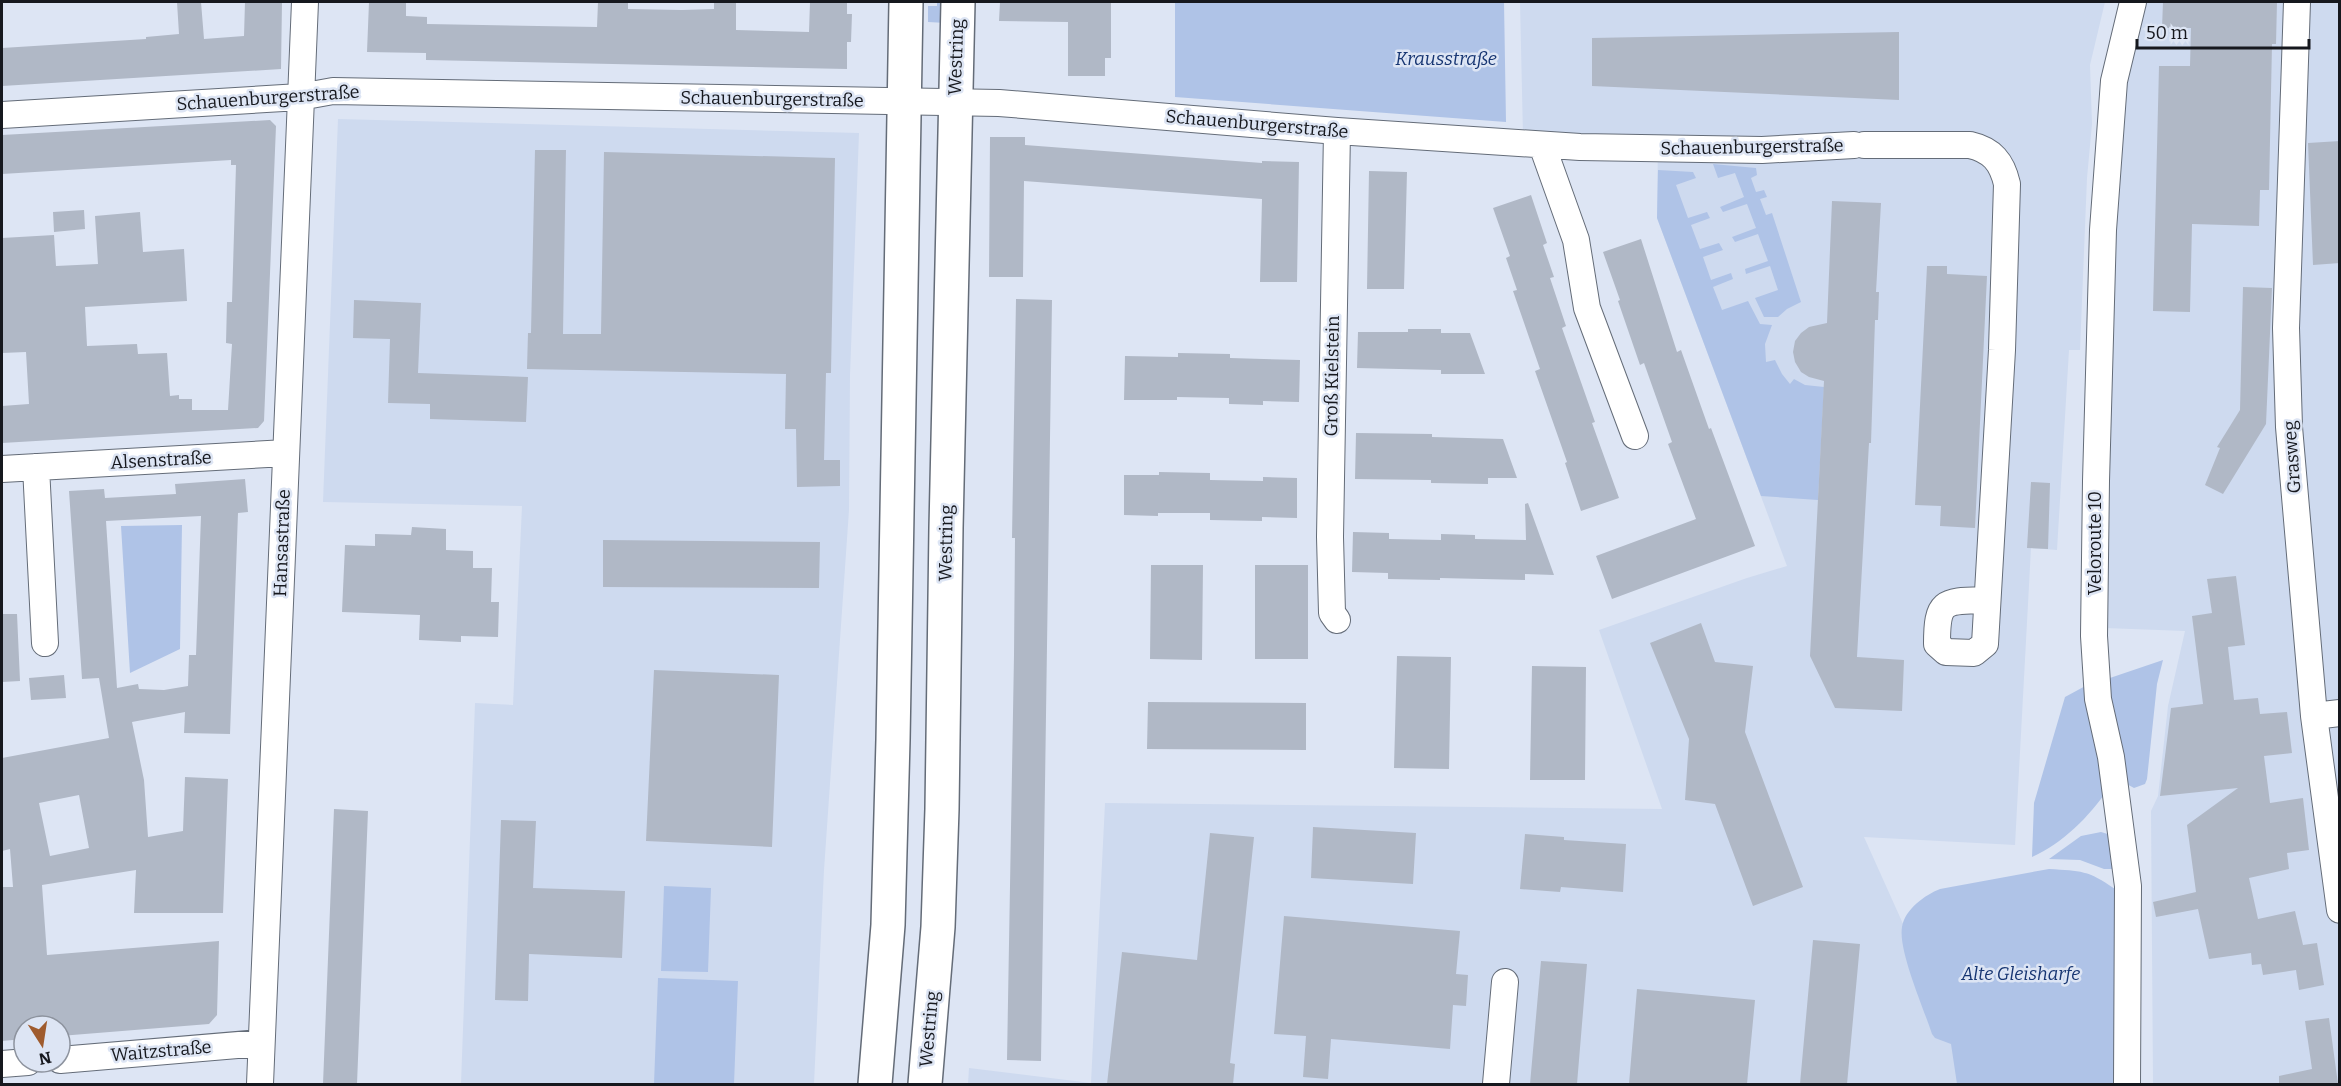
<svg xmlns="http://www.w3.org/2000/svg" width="2341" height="1086" viewBox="0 0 2341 1086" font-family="Bitter,serif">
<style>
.built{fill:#cedaef}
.green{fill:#afc3e7}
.building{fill:#b0b8c6;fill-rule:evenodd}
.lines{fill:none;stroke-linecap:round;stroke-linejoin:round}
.street-casing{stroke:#646c78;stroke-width:28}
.secondary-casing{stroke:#646c78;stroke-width:36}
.street{stroke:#fff;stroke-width:26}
.secondary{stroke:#fff;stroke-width:33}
.labels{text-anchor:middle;stroke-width:5;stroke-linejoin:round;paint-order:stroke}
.street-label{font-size:18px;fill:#16181e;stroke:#dde5f4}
.park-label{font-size:18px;font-style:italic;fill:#163572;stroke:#dde5f4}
</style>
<rect width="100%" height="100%" fill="#dde5f4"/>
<path class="built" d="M 1520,2 L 2105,2 L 2090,65 L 2092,124 L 2087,178 L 2080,350 L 2069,350 L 2057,550 L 2031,548 L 2015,845 L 1864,837 L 1975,1084 L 968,1084 L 969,1068 L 1091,1083 L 1105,803 L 1662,809 L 1599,630 L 1747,578 L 1787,566 L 1657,218 L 1658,140 L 1523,136 Z
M 2145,2 L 2339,2 L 2339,1084 L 2153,1084 L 2151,811 L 2158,796 L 2168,706 L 2185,631 L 2105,628 L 2108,438 L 2116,188 L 2127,76 Z
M 338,119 L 859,133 L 850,375 L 849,510 L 824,870 L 814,1084 L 461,1084 L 475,703 L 513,705 L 522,506 L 323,502 Z"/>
<path class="green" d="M 937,2 L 947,2 L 946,23 L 928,22 L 928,6 L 937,6 Z
M 1175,2 L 1504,2 L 1506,122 L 1175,97 Z
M 1713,164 L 1756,168 L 1757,175 L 1751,178 L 1756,192 L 1764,190 L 1767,197 L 1760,199 L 1766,215 L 1772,213 L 1801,302 L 1787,309 L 1778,317 L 1764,317 L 1755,298 L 1778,290 L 1770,266 L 1746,274 L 1745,269 L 1768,261 L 1758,234 L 1735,242 L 1732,237 L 1756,228 L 1747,204 L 1723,212 L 1720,207 L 1744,197 L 1735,173 L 1718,178 Z
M 1658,170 L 1693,172 L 1696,178 L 1676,185 L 1688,218 L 1707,212 L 1710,218 L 1691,225 L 1700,249 L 1719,243 L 1723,250 L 1703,257 L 1711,280 L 1731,273 L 1733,279 L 1713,287 L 1722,310 L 1748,301 L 1760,324 L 1772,325 L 1765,344 L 1766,362 L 1775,360 L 1782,374 L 1790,384 L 1794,379 L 1805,385 L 1824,387 L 1818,500 L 1761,496 L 1657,218 Z
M 182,525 L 180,649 L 130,673 L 121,526 Z
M 2163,660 L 2157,684 L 2147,779 L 2145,784 L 2134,788 L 2123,782 L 2104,680 Z
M 2089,684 L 2108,789 C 2089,817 2063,843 2032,857 L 2034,803 L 2065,697 Z
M 2101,832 L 2111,835 L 2114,869 L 2104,869 L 2080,860 L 2049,859 L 2081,836 Z
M 2049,869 C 2081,871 2088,870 2115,889 L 2122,1084 L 1957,1084 L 1951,1044 L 1935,1038 L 1932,1034 C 1924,1009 1898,951 1902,927 C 1905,909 1925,895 1940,889 Z
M 664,886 L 711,888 L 708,972 L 661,971 Z
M 658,978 L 738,981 L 734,1084 L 654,1084 Z"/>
<path class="building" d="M 177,2 L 201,2 L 204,39 L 244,36 L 245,2 L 282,2 L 281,69 L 2,86 L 2,48 L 146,39 L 146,37 L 179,34 Z
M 369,2 L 406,2 L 406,16 L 427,17 L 427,24 L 597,27 L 598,2 L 628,2 L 628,9 L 682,10 L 714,9 L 714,2 L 736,2 L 736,30 L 809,32 L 810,2 L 847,2 L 847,14 L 852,14 L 851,42 L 847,42 L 847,69 L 426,60 L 426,53 L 367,52 Z
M 1000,2 L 1111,2 L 1111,58 L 1105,58 L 1105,76 L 1068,76 L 1068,22 L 999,21 Z
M 2163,2 L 2277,2 L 2276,44 L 2272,44 L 2269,190 L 2260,190 L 2259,226 L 2192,224 L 2190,312 L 2153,311 L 2159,66 L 2190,66 L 2191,28 L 2162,28 Z
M 1899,32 L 1899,100 L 1592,86 L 1592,38 Z
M 270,120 L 276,126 L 264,421 L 258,428 L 2,443 L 2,406 L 29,404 L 26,352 L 2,353 L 2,238 L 54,235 L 56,266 L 98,264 L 95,216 L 140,212 L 143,252 L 184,249 L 187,301 L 85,307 L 87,346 L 137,344 L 138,354 L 167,353 L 170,396 L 179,395 L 179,399 L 192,399 L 192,410 L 228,410 L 232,344 L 226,343 L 227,302 L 232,302 L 236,165 L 231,165 L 231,160 L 2,174 L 2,135 Z
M 990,137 L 1025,137 L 1025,145 L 1262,163 L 1262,161 L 1299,162 L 1297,282 L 1260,282 L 1262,199 L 1024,181 L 1023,277 L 989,277 Z
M 2340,141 L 2340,263 L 2313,265 L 2308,143 Z
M 535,150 L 566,150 L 563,334 L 601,334 L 604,152 L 835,158 L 831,373 L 826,373 L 824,460 L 840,460 L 840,486 L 797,487 L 796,429 L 785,429 L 786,374 L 527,369 L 528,333 L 531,333 Z
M 1369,171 L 1407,172 L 1404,289 L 1367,289 Z
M 1531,195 L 1547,243 L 1543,245 L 1554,277 L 1550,278 L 1566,326 L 1562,328 L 1595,422 L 1592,423 L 1619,498 L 1581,511 L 1565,463 L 1567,462 L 1535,371 L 1540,369 L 1513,291 L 1517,290 L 1506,258 L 1510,256 L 1493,208 Z
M 1832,201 L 1881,203 L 1876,292 L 1879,292 L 1878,320 L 1875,320 L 1871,443 L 1869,443 L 1857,657 L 1904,660 L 1902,711 L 1835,708 L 1810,656 L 1824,381 L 1809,377 L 1801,372 L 1795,362 L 1793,352 L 1795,341 L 1801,333 L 1809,327 L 1827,323 Z
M 84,210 L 85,229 L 54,232 L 53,212 Z
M 1641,239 L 1677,352 L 1681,350 L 1709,429 L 1711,428 L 1755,546 L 1612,599 L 1596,556 L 1696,519 L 1668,444 L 1672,442 L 1644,363 L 1640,365 L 1618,301 L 1620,300 L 1603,252 Z
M 1927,266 L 1947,266 L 1947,274 L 1987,276 L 1975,528 L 1940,526 L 1941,506 L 1915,505 Z
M 2243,287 L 2272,288 L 2266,424 L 2223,494 L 2205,485 L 2220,448 L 2217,447 L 2240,410 Z
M 1016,299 L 1052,300 L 1041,1061 L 1007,1060 L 1014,655 L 1015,538 L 1012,538 Z
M 354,300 L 421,303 L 418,373 L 528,377 L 526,422 L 430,419 L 430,404 L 388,403 L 390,339 L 353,338 Z
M 1408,329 L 1441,329 L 1441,333 L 1470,333 L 1485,374 L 1441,374 L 1441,370 L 1357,368 L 1358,332 L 1408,332 Z
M 1178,353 L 1230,354 L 1230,358 L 1300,360 L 1299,402 L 1263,401 L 1263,405 L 1229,404 L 1229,398 L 1177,397 L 1177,400 L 1124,400 L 1125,356 L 1178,357 Z
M 1356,433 L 1432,434 L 1432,437 L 1503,439 L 1517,478 L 1488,478 L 1488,484 L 1431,483 L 1431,480 L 1355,479 Z
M 1159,472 L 1210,473 L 1210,480 L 1263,481 L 1263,477 L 1297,478 L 1297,518 L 1262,517 L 1262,521 L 1210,520 L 1210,513 L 1158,513 L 1158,516 L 1124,515 L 1124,475 L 1159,475 Z
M 245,479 L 248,512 L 238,513 L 230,734 L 184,733 L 185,712 L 132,722 L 144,780 L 148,837 L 183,831 L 185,777 L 228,779 L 223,913 L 134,913 L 136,870 L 42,885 L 47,955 L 219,941 L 217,1015 L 209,1024 L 60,1036 L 60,1026 L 24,1026 L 24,1039 L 2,1041 L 2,887 L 13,887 L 10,849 L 2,851 L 2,758 L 109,738 L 99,678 L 82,679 L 69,491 L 104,489 L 105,498 L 176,494 L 175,484 ZM 201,516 L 196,655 L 189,655 L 188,686 L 164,690 L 139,689 L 138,684 L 117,688 L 106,521 ZM 79,795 L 89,848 L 50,856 L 39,803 Z
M 2031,482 L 2050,483 L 2048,549 L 2027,548 Z
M 1528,503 L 1554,575 L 1525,574 L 1525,580 L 1440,578 L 1440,580 L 1388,579 L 1388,573 L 1352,572 L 1353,532 L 1389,533 L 1389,539 L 1441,540 L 1441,534 L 1475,535 L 1475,539 L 1526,540 L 1525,504 Z
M 412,527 L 446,529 L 446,550 L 473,551 L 473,568 L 492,568 L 491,602 L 499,602 L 498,637 L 461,636 L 461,642 L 419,640 L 420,615 L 342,612 L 345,545 L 375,546 L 375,534 L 411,535 Z
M 603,540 L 820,542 L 819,588 L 603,587 Z
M 1151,565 L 1203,565 L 1202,660 L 1150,659 Z
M 1255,565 L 1308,565 L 1308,659 L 1255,659 Z
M 2236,576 L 2245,645 L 2228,647 L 2234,700 L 2258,698 L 2260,714 L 2287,712 L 2292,753 L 2264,756 L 2270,803 L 2303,798 L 2309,850 L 2287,853 L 2289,869 L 2249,878 L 2258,919 L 2295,911 L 2303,945 L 2317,943 L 2324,985 L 2299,990 L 2296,970 L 2263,975 L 2261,964 L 2252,965 L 2251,953 L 2209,959 L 2198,909 L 2156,917 L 2153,902 L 2196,892 L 2187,825 L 2238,788 L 2160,796 L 2171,708 L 2203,704 L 2192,616 L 2212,613 L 2207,579 Z
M 2,614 L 17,614 L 20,681 L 2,682 Z
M 1701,623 L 1715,662 L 1753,666 L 1745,732 L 1803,887 L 1753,906 L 1715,804 L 1685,800 L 1689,739 L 1650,643 Z
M 1397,656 L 1451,657 L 1449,769 L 1394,768 Z
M 1532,666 L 1586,667 L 1585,780 L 1530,780 Z
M 654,670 L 779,675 L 772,847 L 646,841 Z
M 64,675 L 66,698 L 31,700 L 29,678 Z
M 1148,702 L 1306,703 L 1306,750 L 1147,749 Z
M 334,809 L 368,811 L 357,1084 L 323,1084 Z
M 501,820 L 536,821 L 533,888 L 625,891 L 622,958 L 529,954 L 528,1001 L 495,1000 Z
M 1313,827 L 1416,833 L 1413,884 L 1311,878 Z
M 1210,833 L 1254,837 L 1230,1063 L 1235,1064 L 1233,1084 L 1107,1084 L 1122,952 L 1197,960 Z
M 1525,834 L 1564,837 L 1564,840 L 1626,844 L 1623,892 L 1561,887 L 1560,892 L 1520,889 Z
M 1284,916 L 1460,931 L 1456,974 L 1468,975 L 1466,1006 L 1453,1005 L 1450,1049 L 1331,1039 L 1328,1079 L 1303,1077 L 1306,1036 L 1274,1034 Z
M 1813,940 L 1860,944 L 1847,1084 L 1800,1084 Z
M 1541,961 L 1587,964 L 1577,1084 L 1530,1084 Z
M 1637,989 L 1755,1000 L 1747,1084 L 1629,1084 Z
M 2329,1018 L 2338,1084 L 2279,1084 L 2279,1076 L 2312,1069 L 2305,1021 Z"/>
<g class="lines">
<g class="street-casing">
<path id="street" d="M 2297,2 L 2286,328 L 2289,427 L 2314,716 L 2340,910
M 2,115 L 300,97 L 333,91 L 999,103 L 1337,131 L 1580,147 L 1762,150 L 1854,145
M 1542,145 L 1576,240 L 1587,308 L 1635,436
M 1864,145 L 1970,145 C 1992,150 2002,162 2007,184 L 2002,350 L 1985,644 L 1974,653 L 1946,652 L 1937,644 C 1937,599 1944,601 1987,600
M 36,467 L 45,643
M 2,469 L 286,453
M 1337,620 L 1332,613 L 1330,537 L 1337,131
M 2314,716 L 2340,713
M 60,1060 L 261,1043
M 2,1064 L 28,1062
M 260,1084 L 305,2
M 1496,1084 L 1505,982
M 2127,1084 L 2128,886 L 2111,757 L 2098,699 L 2094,636 L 2096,481 L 2103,230 L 2114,81 L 2133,2"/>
</g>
<g class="secondary-casing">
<path id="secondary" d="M 875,1084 L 888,925 L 893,740 L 906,2
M 925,1084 L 938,927 L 942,809 L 946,528 L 958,2"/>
</g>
<use href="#street" class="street"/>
<use href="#secondary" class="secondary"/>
</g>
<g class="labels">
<g class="street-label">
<text transform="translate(956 57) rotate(-88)" y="6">Westring</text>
<text transform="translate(268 98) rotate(-4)" y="6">Schauenburgerstraße</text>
<text transform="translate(772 99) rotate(1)" y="6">Schauenburgerstraße</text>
<text transform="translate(1257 124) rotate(5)" y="6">Schauenburgerstraße</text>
<text transform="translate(1752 147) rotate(-1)" y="6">Schauenburgerstraße</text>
<text transform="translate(1332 376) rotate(-89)" y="6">Groß Kielstein</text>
<text transform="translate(2292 457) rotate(-94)" y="6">Grasweg</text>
<text transform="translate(161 460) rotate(-3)" y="6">Alsenstraße</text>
<text transform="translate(282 543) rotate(-88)" y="6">Hansastraße</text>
<text transform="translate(946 543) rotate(-89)" y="6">Westring</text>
<text transform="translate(2095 543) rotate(-90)" y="6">Veloroute 10</text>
<text transform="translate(929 1029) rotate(-85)" y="6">Westring</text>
<text transform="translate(161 1051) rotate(-5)" y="6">Waitzstraße</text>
</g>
<g class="park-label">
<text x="1446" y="65">Krausstraße</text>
<text x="2021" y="980">Alte Gleisharfe</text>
</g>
</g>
<rect width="2341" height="1086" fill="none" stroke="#16181e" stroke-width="6"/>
<g transform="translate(42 1044) rotate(168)"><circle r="28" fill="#dde5f4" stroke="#8d939e" stroke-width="1.5"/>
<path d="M0-4.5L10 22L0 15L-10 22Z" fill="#9f5b2d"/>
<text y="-9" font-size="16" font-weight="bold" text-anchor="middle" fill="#16181e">N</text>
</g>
<path d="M2137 39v9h172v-9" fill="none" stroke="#16181e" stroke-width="3"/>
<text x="2146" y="39" font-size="18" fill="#16181e" stroke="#dde5f4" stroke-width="4.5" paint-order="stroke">50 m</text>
</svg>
